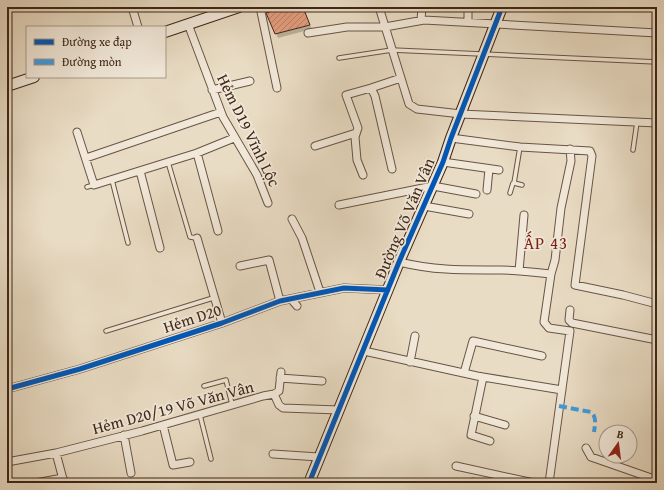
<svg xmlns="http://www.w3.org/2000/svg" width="664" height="490" viewBox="0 0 664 490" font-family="'Gentium Book Plus',serif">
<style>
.shadow{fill:#0003}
.building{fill:url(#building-hatch);stroke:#3e2618}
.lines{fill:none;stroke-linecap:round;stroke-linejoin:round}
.lane-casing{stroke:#695443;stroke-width:5.5}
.street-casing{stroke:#695443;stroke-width:9}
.secondary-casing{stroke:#3e2618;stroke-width:12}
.lane{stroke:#f1e8d9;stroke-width:3.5}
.street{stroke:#f1e8d9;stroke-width:7}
.secondary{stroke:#f1e8d9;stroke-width:10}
.quiet{stroke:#3f9cdf;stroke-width:4;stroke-dasharray:8 4;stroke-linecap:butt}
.cycleway-casing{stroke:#f1e8d9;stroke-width:8}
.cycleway{stroke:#0057b8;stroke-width:5}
.labels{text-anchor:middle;stroke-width:3.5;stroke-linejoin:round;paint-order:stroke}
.street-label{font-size:16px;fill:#3e2618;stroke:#f1e8d9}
.neighbourhood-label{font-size:17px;letter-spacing:1px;fill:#7a1f14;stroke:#f1e8d9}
</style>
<defs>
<pattern id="building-hatch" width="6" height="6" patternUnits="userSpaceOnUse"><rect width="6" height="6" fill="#e49d7e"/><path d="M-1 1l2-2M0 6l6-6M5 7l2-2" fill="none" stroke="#ba8066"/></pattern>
</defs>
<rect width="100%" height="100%" fill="#e9dcc4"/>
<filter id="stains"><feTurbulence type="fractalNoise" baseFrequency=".005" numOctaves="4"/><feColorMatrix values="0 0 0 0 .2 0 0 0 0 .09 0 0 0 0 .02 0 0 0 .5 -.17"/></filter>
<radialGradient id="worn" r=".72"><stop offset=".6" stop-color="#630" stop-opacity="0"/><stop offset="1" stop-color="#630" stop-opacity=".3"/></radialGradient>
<path class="shadow" d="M 287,7 L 302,7 L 312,29 L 278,38 L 276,33 Z"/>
<path class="building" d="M 284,7 L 303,7 L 310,25 L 275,34 L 266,13 Z"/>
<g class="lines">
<g class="lane-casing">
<path id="lane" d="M 339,58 L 392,50 L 657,62
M 520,147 L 514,183 L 522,185
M 633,150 L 637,122
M 168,162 L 190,237 L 196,238
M 112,180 L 128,243
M 87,187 L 94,185
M 510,193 L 513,183 L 514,183
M 106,331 L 213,298
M 204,386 L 226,380 L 232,404
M 200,415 L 211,459"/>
</g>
<g class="street-casing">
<path id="street" d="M 132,7 L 138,27
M 260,7 L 277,88
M 379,7 L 409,104 L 417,109 L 461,114 L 657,123
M 421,20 L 422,7
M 468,22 L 468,7
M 188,24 L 223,117 L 257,175 L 268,203
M 308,33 L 347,27 L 385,27 L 424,20 L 657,33
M 212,90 L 250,81
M 77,132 L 94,185 L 197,153 L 234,138
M 451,138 L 520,147 L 590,151 L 592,156 L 575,285 L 623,295 L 657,304
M 315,146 L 356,133
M 197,153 L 218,231
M 86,158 L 221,112
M 443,162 L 499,170
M 392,169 L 375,96 L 371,88 L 401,78
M 140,171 L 160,248
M 363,175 L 357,160 L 355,137 L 358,128 L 346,95 L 371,88
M 487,190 L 489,169
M 339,205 L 433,186 L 476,194
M 424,206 L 469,214
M 292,219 L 302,238 L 320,292
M 197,238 L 222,323
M 399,262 C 437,271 464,270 501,270 C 518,270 534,272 551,274
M 240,266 L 269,260 L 280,301
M 519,271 L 524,215
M 291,299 L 297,306
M 570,310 L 569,320 L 572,323 L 657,340
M 364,351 L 477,376 L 562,390
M 410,362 L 415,336
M 464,373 L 473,341 L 542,356
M 483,377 L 471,435 L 490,441
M 280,378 L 322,381
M 7,389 L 80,369 L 222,323 L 280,301 L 344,288 L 388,290
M 274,394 L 279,391 L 281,372
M 474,416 L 505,425
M 163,425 L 173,465 L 190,462
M 124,435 L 131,473
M 586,448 L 591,457 L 657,480
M 56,453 L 64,483
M 273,454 L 319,457
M 7,462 L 56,453 L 142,431 L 263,396 L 274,394 L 279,405 L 283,408 L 339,410
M 456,466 L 534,483
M 35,483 L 63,478
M 473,483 L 473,482
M 549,483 L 570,331 L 549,328 L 544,322 L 551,274 L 555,260 L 561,208 L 571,161 L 570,149"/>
</g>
<g class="secondary-casing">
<path id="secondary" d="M 165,32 L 239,7
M 7,86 L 34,77
M 309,483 L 399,262 L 443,162 L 451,138 L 502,7"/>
</g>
<use href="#lane" class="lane"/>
<use href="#street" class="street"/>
<use href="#secondary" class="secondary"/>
<path class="quiet" d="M 559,406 L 591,412 C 597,417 595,425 594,432"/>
<g class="cycleway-casing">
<path id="cycleway" d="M 7,389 L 80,369 L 222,323 L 280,301 L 344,288 L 388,290
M 309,483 L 399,262 L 443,162 L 451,138 L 502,7"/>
</g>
<use href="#cycleway" class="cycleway"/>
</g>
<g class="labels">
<g class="street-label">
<text transform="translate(249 130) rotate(64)" y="6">Hẻm D19 Vĩnh Lộc</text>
<text transform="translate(404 218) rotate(-67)" y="6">Đường Võ Văn Vân</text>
<text transform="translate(192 318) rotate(-18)" y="6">Hẻm D20</text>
<text transform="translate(173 407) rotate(-15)" y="6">Hẻm D20/19 Võ Văn Vân</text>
</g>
<g class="neighbourhood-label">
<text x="546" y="249">ẤP 43</text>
</g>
</g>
<rect width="664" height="490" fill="none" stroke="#e9dcc4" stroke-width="24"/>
<rect x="8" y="8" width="648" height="474" fill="none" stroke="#3e2618" stroke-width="2"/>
<rect x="12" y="12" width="640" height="466" fill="none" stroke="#3e2618"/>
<rect x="26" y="26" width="140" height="52" fill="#f1e8d9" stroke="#a99a8c"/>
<rect x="34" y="39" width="20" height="6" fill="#0057b8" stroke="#a99a8c"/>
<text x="62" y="46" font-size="12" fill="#3e2618">Đường xe đạp</text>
<rect x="34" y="59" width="20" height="6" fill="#3f9cdf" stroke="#a99a8c"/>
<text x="62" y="66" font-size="12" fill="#3e2618">Đường mòn</text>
<g transform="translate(618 444) rotate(14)"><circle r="19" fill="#f1e8d9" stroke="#a99a8c"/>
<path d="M0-3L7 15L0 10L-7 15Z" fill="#8f2418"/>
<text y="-6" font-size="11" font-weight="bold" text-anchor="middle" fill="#3e2618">B</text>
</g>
<rect width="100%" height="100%" filter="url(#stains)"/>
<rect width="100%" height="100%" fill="url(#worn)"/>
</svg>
